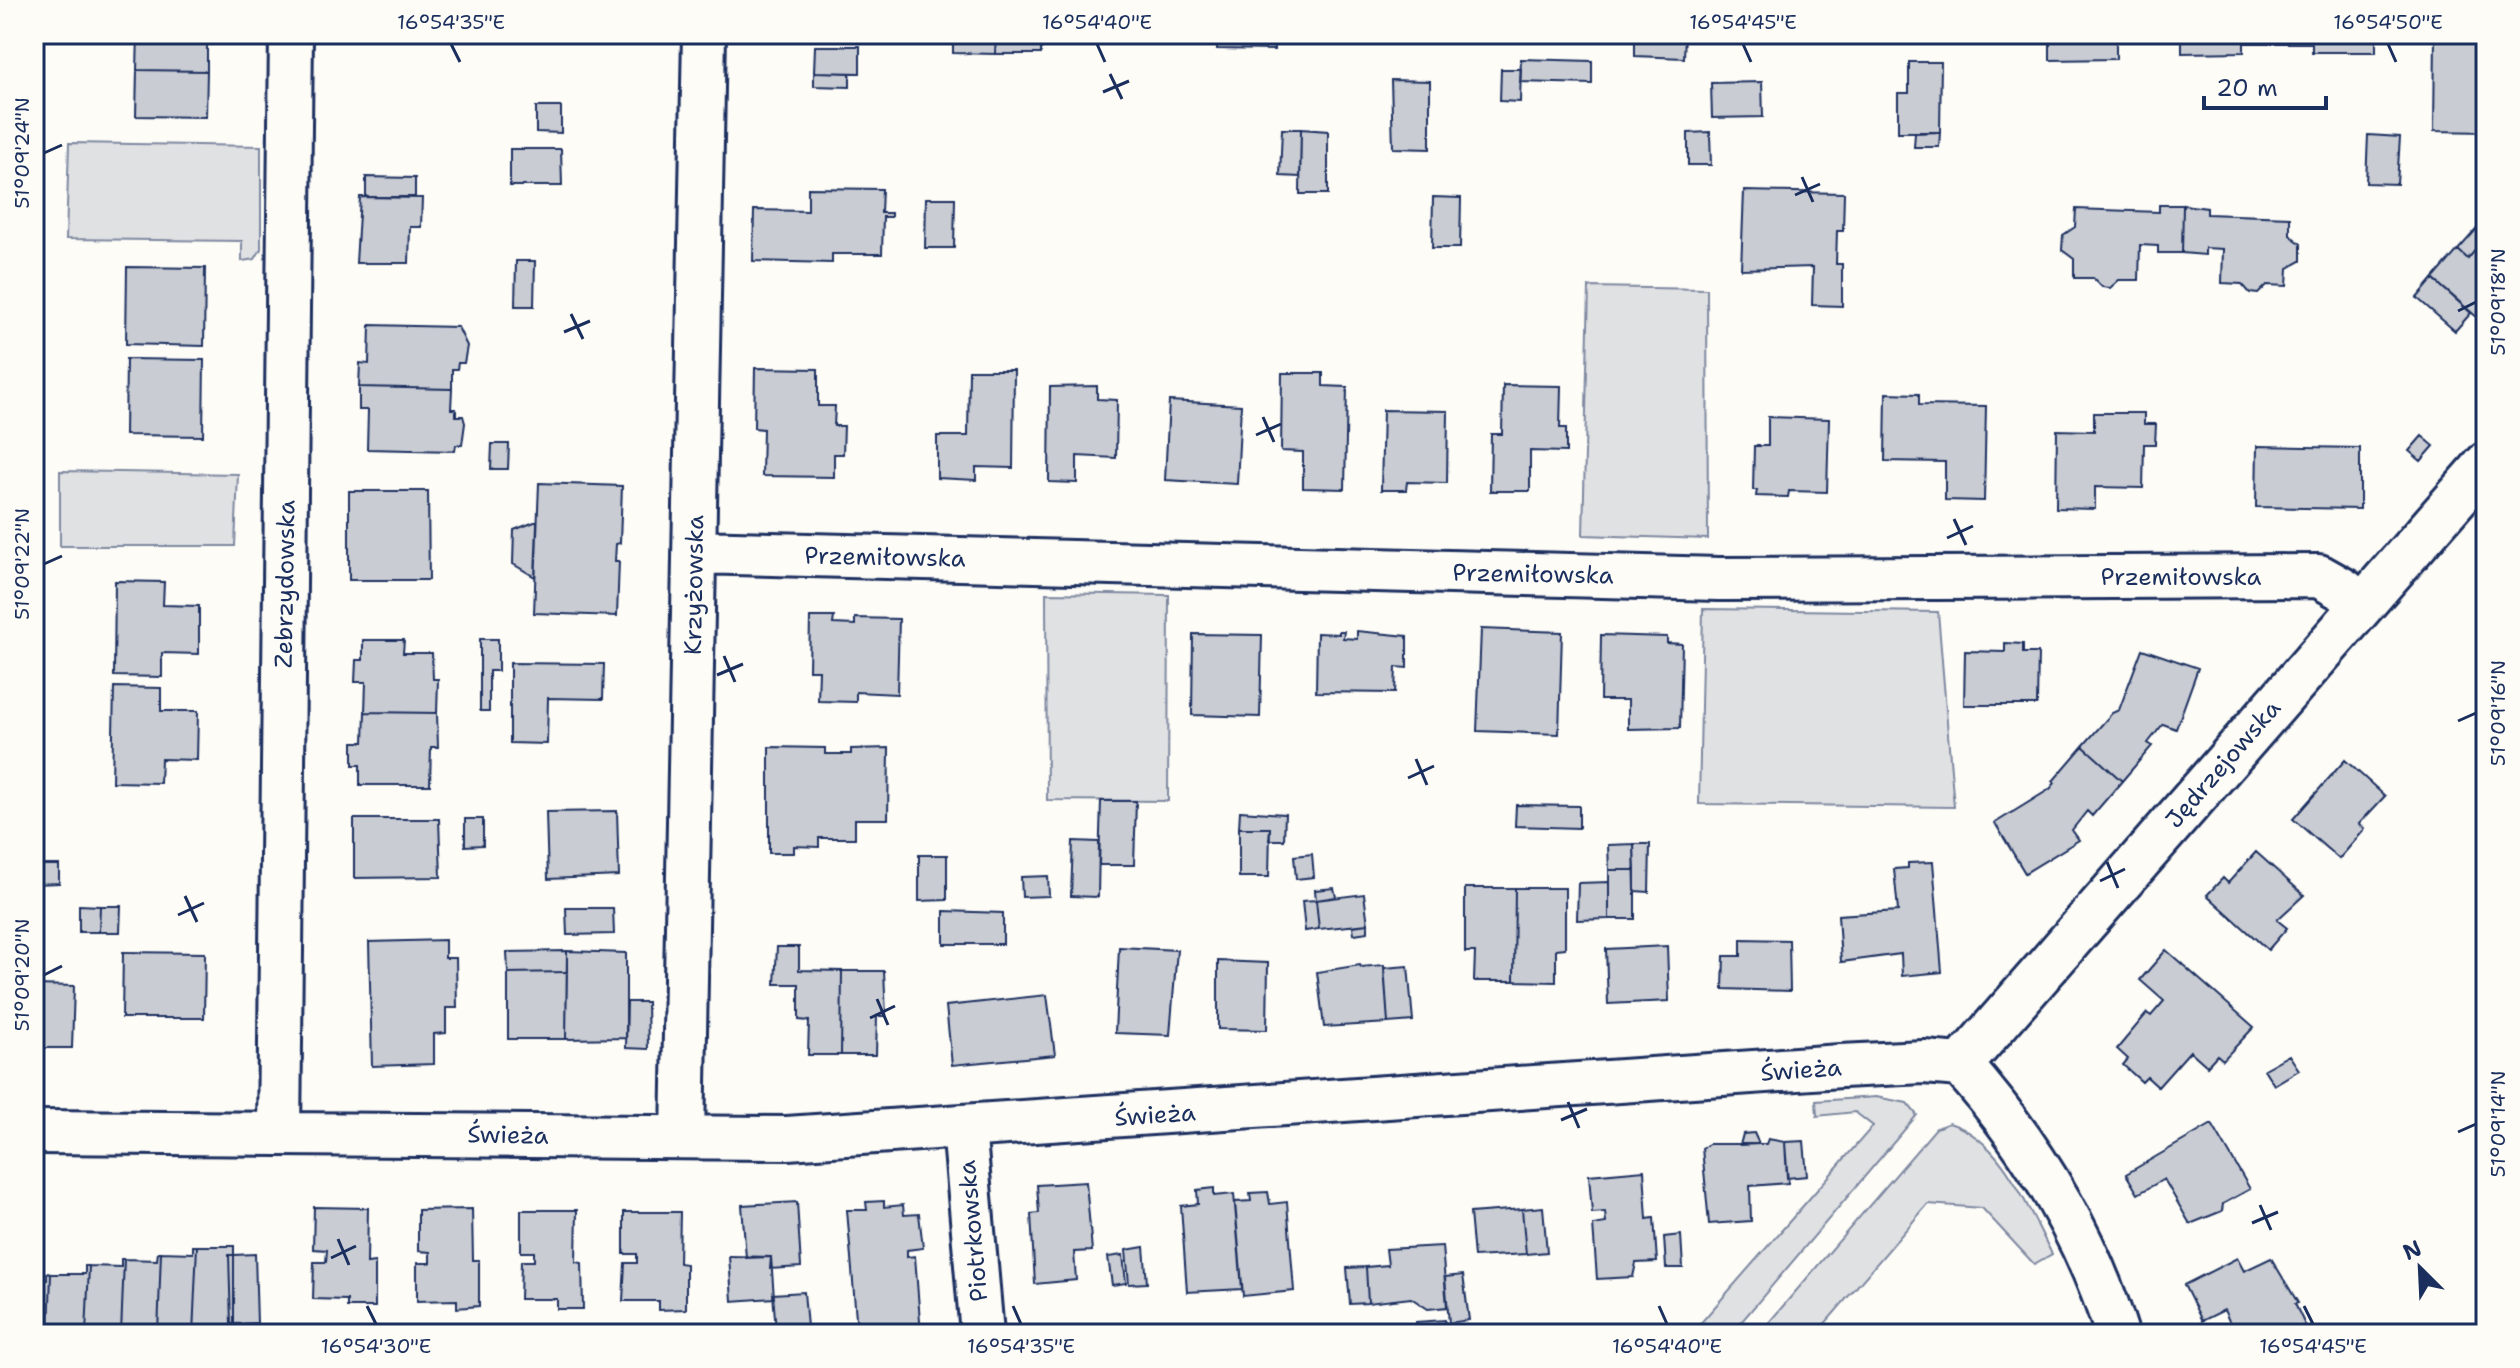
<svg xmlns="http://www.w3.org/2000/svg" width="2520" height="1368" viewBox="0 0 2520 1368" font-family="'Shantell Sans',sans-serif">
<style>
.green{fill:#e0e1e3;stroke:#7e88a0;stroke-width:2}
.building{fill:#c9ccd3;stroke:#1b2f5e;stroke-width:2}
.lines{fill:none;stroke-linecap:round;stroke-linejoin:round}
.minor-casing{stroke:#1b2f5e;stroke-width:48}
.minor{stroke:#fdfcf7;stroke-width:42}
.ticks{fill:none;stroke:#1b2f5e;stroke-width:3}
.labels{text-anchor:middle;stroke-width:8;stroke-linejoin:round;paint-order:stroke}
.street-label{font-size:24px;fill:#1b2f5e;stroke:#fdfcf7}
.neatline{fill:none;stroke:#1b2f5e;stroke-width:3}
.ticks-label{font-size:20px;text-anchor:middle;fill:#1b2f5e}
</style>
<rect width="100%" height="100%" fill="#fdfcf7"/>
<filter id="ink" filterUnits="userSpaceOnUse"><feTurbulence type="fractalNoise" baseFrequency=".0125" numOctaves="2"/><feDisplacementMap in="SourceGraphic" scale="16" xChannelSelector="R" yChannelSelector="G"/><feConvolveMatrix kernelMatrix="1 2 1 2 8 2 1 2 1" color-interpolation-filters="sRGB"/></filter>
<g filter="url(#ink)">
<path class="green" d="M 69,143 L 261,146 L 261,249 L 255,259 L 242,261 L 242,241 L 66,239 Z
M 1589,287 L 1707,289 L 1708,539 L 1583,535 Z
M 60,471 L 238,474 L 235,546 L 60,546 Z
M 1046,593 L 1169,595 L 1168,801 L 1047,800 Z
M 1703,609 L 1938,612 L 1954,807 L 1699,804 Z
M 1876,1097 L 1907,1103 L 1917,1115 L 1731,1334 L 1691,1334 L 1873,1126 L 1855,1112 L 1817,1116 L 1816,1101 Z
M 1949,1123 C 2003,1140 2027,1207 2052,1254 L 2034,1264 L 1982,1208 L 1928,1204 L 1816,1334 L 1759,1334 L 1936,1128 Z"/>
<path class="building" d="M 138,34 L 207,34 L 207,71 L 137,70 Z
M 953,34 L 996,34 L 995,54 L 953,53 Z
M 996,34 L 1041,34 L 1041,54 L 995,54 Z
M 1217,34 L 1274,34 L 1274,50 L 1217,49 Z
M 1635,34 L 1685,34 L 1684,58 L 1635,56 Z
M 1749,34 L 1780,34 L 1780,40 L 1749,40 Z
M 2050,34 L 2116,34 L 2116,59 L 2050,60 Z
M 2182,34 L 2279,34 L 2279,43 L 2244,43 L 2244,52 L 2182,53 Z
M 2279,34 L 2376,34 L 2376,52 L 2312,52 L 2312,43 L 2279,43 Z
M 2435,34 L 2486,34 L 2486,132 L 2434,131 Z
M 815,46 L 860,46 L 860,73 L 814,72 Z
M 1521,59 L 1592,61 L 1592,84 L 1520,82 Z
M 1909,62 L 1941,62 L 1940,132 L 1898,132 L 1898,93 L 1909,93 Z
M 1501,69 L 1521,69 L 1520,102 L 1500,101 Z
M 137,70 L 207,71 L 206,117 L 136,116 Z
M 814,72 L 850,73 L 850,87 L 814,86 Z
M 1391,80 L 1430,81 L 1430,149 L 1393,148 Z
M 1762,82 L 1763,117 L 1712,118 L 1711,83 Z
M 536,107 L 561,107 L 561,133 L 536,132 Z
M 1282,129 L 1301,129 L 1300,177 L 1280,176 Z
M 1301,129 L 1328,131 L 1328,194 L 1300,194 Z
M 1710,132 L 1711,165 L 1688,165 L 1688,133 Z
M 1940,132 L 1939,147 L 1914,147 L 1915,133 Z
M 2368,135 L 2400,137 L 2397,184 L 2366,183 Z
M 510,149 L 561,149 L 562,186 L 510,186 Z
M 366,177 L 415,178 L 415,197 L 366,197 Z
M 808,188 L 882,189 L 881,213 L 891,213 L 891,217 L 883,217 L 882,254 L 832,254 L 832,263 L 753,261 L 754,210 L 808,211 Z
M 1744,191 L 1844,193 L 1843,231 L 1837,231 L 1836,264 L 1842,264 L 1842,306 L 1812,305 L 1813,267 L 1741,269 Z
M 360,197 L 422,198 L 421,227 L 410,227 L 409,263 L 356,263 Z
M 1433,197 L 1461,198 L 1460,248 L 1432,248 Z
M 926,198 L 955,198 L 954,248 L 925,248 Z
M 2159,205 L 2183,205 L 2182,253 L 2158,253 L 2158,246 L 2140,245 L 2139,280 L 2119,280 L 2110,288 L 2102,287 L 2093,278 L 2074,278 L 2074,259 L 2062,250 L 2063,235 L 2075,227 L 2076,209 L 2159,212 Z
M 2183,205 L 2207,208 L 2207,214 L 2290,217 L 2290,235 L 2301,244 L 2301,261 L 2288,268 L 2287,286 L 2267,285 L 2258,294 L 2250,293 L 2242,284 L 2222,283 L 2223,249 L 2205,248 L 2205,255 L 2182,253 Z
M 2482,223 L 2486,237 L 2468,259 L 2458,250 Z
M 2486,237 L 2486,325 L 2433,279 L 2458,250 L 2468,259 Z
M 516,261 L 535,261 L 534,306 L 515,306 Z
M 127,267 L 205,268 L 204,346 L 126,344 Z
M 2433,279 L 2471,313 L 2455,331 L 2417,298 Z
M 370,325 L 458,327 L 467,346 L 464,363 L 458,363 L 457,369 L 452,369 L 452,389 L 359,387 L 360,363 L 369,364 Z
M 126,359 L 204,360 L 203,436 L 125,435 Z
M 755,368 L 818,369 L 818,406 L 835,406 L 834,426 L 844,426 L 843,454 L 834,454 L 834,477 L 762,476 L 763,429 L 754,428 Z
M 969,370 L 1014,370 L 1013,468 L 976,467 L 976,480 L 937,478 L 937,436 L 968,436 Z
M 1282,373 L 1323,373 L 1323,386 L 1347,387 L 1345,489 L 1303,488 L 1303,452 L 1281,451 Z
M 1503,385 L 1561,386 L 1560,428 L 1566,428 L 1566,452 L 1530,451 L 1530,491 L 1490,491 L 1491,434 L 1502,434 Z
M 1097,386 L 1097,399 L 1117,400 L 1116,458 L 1077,456 L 1077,483 L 1049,482 L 1050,387 Z
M 359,387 L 452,389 L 451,409 L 456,409 L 456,416 L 463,416 L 465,423 L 462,445 L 456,445 L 455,451 L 367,449 L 368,410 L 359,410 Z
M 1886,393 L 1919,394 L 1919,405 L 1986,406 L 1984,501 L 1945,500 L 1945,462 L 1885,461 Z
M 1169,401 L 1241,405 L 1237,484 L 1165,480 Z
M 1383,410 L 1448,411 L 1447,483 L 1407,482 L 1406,490 L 1381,490 Z
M 2094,413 L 2144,413 L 2144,424 L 2156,424 L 2155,444 L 2144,444 L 2143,488 L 2095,487 L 2095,509 L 2056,508 L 2057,430 L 2094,431 Z
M 1768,417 L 1829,419 L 1827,492 L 1789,491 L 1788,497 L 1756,496 L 1757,490 L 1753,490 L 1754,446 L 1768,446 Z
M 2422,436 L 2434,446 L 2421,461 L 2409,451 Z
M 492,444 L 509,444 L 508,469 L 491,469 Z
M 2257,446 L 2360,448 L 2360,509 L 2256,507 Z
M 539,483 L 622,486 L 620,543 L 616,544 L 615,561 L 619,561 L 617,616 L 534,613 Z
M 349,491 L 428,491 L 429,580 L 349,580 Z
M 537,521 L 537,525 L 535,577 L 513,564 L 514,530 Z
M 115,581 L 164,582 L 163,605 L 199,606 L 199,654 L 162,653 L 162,677 L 114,676 Z
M 810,617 L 834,617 L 833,624 L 855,625 L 855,618 L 899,619 L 897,694 L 856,692 L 856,702 L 818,701 L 819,670 L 809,670 Z
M 1481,629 L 1562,632 L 1559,734 L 1477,731 Z
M 1339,631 L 1344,631 L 1343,638 L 1357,639 L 1357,631 L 1407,636 L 1407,668 L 1396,667 L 1395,693 L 1316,692 L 1317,633 L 1339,634 Z
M 1193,634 L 1262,635 L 1260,717 L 1192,715 Z
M 1601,635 L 1667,637 L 1667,643 L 1682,644 L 1680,728 L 1628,729 L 1628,700 L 1600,700 Z
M 480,639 L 498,639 L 498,671 L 489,671 L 489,711 L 480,711 Z
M 363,640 L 404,640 L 403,653 L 432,653 L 433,679 L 438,679 L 437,713 L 365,712 L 366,682 L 355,682 L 356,660 L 363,660 Z
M 2005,643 L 2023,644 L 2023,653 L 2038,653 L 2037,705 L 1964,705 L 1965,651 L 2005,652 Z
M 2142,649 L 2198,668 L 2176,729 L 2163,724 L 2148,743 L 2152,746 L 2122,781 L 2083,746 L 2112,713 L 2119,710 Z
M 510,663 L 604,664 L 603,699 L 548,698 L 547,744 L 510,743 Z
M 114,687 L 161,688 L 161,711 L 198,711 L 197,760 L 161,759 L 160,783 L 112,782 Z
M 365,712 L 437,713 L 438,747 L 431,747 L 430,785 L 360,785 L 360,765 L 353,765 L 353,742 L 364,742 Z
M 2083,746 L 2122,781 L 2092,816 L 2087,811 L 2072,830 L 2079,840 L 2025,873 L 1995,823 L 2050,789 L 2055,783 L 2053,781 Z
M 769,747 L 825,748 L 825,754 L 851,754 L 851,749 L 889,748 L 888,819 L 855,819 L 855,838 L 819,838 L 819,847 L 794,846 L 794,853 L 769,853 Z
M 2345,760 L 2385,796 L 2359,824 L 2365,829 L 2339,859 L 2293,819 Z
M 1101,801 L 1136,801 L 1134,865 L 1099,865 Z
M 1516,805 L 1579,806 L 1579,828 L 1515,826 Z
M 617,811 L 619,876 L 548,879 L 546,812 Z
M 1240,811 L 1285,814 L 1284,840 L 1269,840 L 1270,828 L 1239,828 Z
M 354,819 L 439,819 L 441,877 L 354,878 Z
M 465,819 L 483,819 L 483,845 L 465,846 Z
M 1239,828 L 1270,828 L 1269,877 L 1239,877 Z
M 1073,841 L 1099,842 L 1098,897 L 1071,896 Z
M 1634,844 L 1650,844 L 1649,892 L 1635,891 Z
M 1634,844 L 1635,870 L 1609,870 L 1608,845 Z
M 2256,852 L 2304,895 L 2277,920 L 2287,928 L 2268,950 L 2207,895 L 2223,878 L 2228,883 Z
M 1312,854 L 1314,877 L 1296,879 L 1294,856 Z
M 919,855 L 947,855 L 947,900 L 919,901 Z
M 1933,862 L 1942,972 L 1902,976 L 1901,954 L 1841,962 L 1838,915 L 1898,911 L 1894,869 L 1908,868 L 1908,863 Z
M 34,865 L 59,865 L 59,883 L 34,884 Z
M 1609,870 L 1635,870 L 1635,919 L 1609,919 Z
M 1048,876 L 1049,896 L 1022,897 L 1021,877 Z
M 1609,882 L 1609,919 L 1577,920 L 1578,883 Z
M 1334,888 L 1336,897 L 1316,900 L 1315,890 Z
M 1465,888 L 1515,888 L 1514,981 L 1474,981 L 1475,952 L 1465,952 Z
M 1515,888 L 1565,888 L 1565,948 L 1556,949 L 1556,982 L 1514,981 Z
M 1364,894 L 1368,924 L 1319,929 L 1316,900 Z
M 1316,900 L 1319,929 L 1305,931 L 1302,901 Z
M 79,905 L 100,906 L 99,932 L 79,932 Z
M 100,906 L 121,906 L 120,932 L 99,932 Z
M 566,908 L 613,908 L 614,934 L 567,935 Z
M 944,911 L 1003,913 L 1003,944 L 944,944 Z
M 1368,924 L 1368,932 L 1354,934 L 1353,926 Z
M 1741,939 L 1789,940 L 1790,991 L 1723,989 L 1724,956 L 1741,956 Z
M 445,940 L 445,958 L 456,958 L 457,1008 L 446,1008 L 446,1033 L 434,1034 L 434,1064 L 372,1066 L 369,942 Z
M 1667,946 L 1669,1001 L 1608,1004 L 1606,949 Z
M 777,947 L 799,947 L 799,970 L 842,971 L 841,1055 L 808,1055 L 809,1021 L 799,1020 L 799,984 L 775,984 Z
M 1119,947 L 1177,950 L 1170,1035 L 1115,1033 Z
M 2166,950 L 2254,1027 L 2223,1060 L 2217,1055 L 2207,1066 L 2190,1051 L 2158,1087 L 2147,1077 L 2142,1082 L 2123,1065 L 2128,1059 L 2117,1049 L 2147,1013 L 2151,1016 L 2164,1001 L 2140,980 Z
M 567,951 L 567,972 L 508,973 L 507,952 Z
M 567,951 L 626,953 L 626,1038 L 566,1039 Z
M 123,952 L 205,953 L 204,1018 L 122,1018 Z
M 1218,961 L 1268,963 L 1267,1030 L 1218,1029 Z
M 1360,965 L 1361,967 L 1384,965 L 1388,1023 L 1324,1027 L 1317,972 Z
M 1408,966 L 1413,1021 L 1388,1023 L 1384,968 Z
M 842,971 L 884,971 L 886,1016 L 877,1016 L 876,1055 L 841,1055 Z
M 567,972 L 566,1039 L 508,1039 L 508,973 Z
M 34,985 L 74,986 L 72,1048 L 42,1048 L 37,1062 Z
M 1047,995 L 1055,1055 L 952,1065 L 946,1006 Z
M 627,1002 L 647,1002 L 648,1049 L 626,1048 Z
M 2289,1055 L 2299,1070 L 2274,1085 L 2264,1069 Z
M 2212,1124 L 2250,1189 L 2223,1204 L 2222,1211 L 2190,1224 L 2164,1179 L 2138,1194 L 2126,1174 Z
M 1754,1133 L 1759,1144 L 1740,1145 L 1743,1134 Z
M 1768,1139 L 1785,1142 L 1788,1183 L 1750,1186 L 1751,1221 L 1709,1224 L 1702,1148 L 1709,1144 L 1766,1144 Z
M 1804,1141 L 1807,1176 L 1787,1178 L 1785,1142 Z
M 1644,1170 L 1647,1219 L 1654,1218 L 1657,1262 L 1636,1263 L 1633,1277 L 1597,1279 L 1593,1225 L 1606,1223 L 1605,1212 L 1592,1213 L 1589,1175 Z
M 1086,1182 L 1092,1251 L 1074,1252 L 1076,1280 L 1035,1284 L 1031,1214 L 1039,1213 L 1037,1185 Z
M 1214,1188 L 1214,1196 L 1234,1194 L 1242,1289 L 1187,1292 L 1181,1206 L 1198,1204 L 1197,1190 Z
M 1268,1192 L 1270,1204 L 1287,1202 L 1294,1291 L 1243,1296 L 1235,1202 L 1251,1201 L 1250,1193 Z
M 884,1201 L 884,1207 L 903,1205 L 904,1215 L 919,1214 L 923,1248 L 907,1250 L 907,1257 L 915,1256 L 921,1334 L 877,1334 L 877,1328 L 857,1330 L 847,1210 L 867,1210 L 866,1202 Z
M 797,1202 L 801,1267 L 770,1269 L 771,1257 L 746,1258 L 742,1205 Z
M 314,1207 L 368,1208 L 367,1263 L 375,1262 L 375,1307 L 347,1307 L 347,1300 L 313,1299 L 314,1262 L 326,1262 L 327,1250 L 313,1249 Z
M 1543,1207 L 1547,1252 L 1526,1254 L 1522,1209 Z
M 472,1209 L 473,1260 L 479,1260 L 479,1306 L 457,1308 L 457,1300 L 417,1301 L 417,1263 L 430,1263 L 430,1252 L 418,1251 L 418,1210 Z
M 1522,1209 L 1526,1254 L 1474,1257 L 1470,1213 Z
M 521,1210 L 577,1210 L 576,1262 L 582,1263 L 583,1309 L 557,1309 L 557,1299 L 520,1299 L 521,1261 L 534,1261 L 534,1252 L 521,1252 Z
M 624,1212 L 680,1212 L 679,1263 L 686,1264 L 686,1309 L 659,1310 L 659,1301 L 623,1301 L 625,1263 L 637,1263 L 637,1254 L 624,1254 Z
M 1681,1235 L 1683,1268 L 1666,1268 L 1664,1237 Z
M 193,1246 L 197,1246 L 193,1334 L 158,1334 L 161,1252 L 193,1253 Z
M 197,1246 L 234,1246 L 234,1255 L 229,1255 L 231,1324 L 234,1328 L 197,1326 L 197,1334 L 193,1334 Z
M 1442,1246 L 1447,1307 L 1428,1309 L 1411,1298 L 1368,1303 L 1366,1267 L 1388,1265 L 1386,1249 Z
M 1144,1247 L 1147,1283 L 1129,1284 L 1126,1250 Z
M 158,1252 L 161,1252 L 158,1334 L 121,1334 L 124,1259 L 157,1260 Z
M 255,1254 L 257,1323 L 234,1324 L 234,1255 Z
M 229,1255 L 234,1255 L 234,1324 L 231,1324 Z
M 1123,1255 L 1126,1283 L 1112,1285 L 1108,1257 Z
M 729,1256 L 771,1257 L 774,1298 L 732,1301 Z
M 2237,1258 L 2244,1271 L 2271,1258 L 2298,1303 L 2295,1304 L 2306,1327 L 2293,1334 L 2235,1334 L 2224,1310 L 2202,1321 L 2184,1285 Z
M 121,1259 L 124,1259 L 121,1334 L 86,1334 L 89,1266 L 121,1267 Z
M 85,1266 L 89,1266 L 86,1334 L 49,1334 L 51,1274 L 85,1274 Z
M 1366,1267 L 1368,1303 L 1350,1304 L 1347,1268 Z
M 47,1273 L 51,1274 L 49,1334 L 34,1334 L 34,1280 L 47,1280 Z
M 1463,1275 L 1469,1320 L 1449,1323 L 1445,1277 Z
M 804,1292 L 807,1327 L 776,1330 L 773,1294 Z
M 1445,1320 L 1447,1334 L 1408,1334 L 1408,1328 L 1416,1327 L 1416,1322 Z"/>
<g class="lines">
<g class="minor-casing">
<path id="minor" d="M 695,552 L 1719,579 L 2319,576 L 2344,590 L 2361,606
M 1961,1065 L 2486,464
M 964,1127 L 982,1334
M 34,1132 L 787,1138 L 1841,1066 L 1924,1062 L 1961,1065 C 2030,1143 2086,1234 2117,1334
M 279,1134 L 291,34
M 683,1137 L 704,34"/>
</g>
<use href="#minor" class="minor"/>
</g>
</g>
<path class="ticks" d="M 451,44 L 460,62M 1097,44 L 1105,62M 1743,44 L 1751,62M 2388,44 L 2396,62M 1110,74 L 1122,99M 1103,92 L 1129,81M 44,153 L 62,145M 1802,177 L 1813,202M 1795,195 L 1820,184M 2458,311 L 2476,302M 571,314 L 583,339M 564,332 L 590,321M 1263,417 L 1274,442M 1256,435 L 1281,424M 1954,519 L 1966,545M 1947,538 L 1973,526M 44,564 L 62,556M 724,656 L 735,682M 717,675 L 743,664M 2458,721 L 2476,713M 1416,759 L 1427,785M 1408,778 L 1434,766M 2107,862 L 2118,888M 2100,881 L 2125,869M 185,896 L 197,922M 178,915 L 204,903M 44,975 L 62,966M 877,999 L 888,1025M 870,1018 L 895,1006M 1568,1102 L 1579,1128M 1561,1120 L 1587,1109M 2458,1132 L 2476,1124M 2260,1205 L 2271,1230M 2252,1223 L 2278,1212M 338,1239 L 349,1265M 331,1258 L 356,1246M 367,1306 L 376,1324M 1013,1306 L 1021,1324M 1659,1306 L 1667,1324M 2304,1306 L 2313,1324"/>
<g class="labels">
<g class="street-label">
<text transform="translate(885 557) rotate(1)" y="8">Przemiłowska</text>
<text transform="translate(1533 574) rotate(1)" y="8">Przemiłowska</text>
<text x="2181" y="585">Przemiłowska</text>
<text transform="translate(285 584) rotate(-89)" y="8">Zebrzydowska</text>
<text transform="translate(694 585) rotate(-89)" y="8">Krzyżowska</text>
<text transform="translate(2223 764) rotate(-49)" y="8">Jędrzejowska</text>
<text transform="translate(1801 1070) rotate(-4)" y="8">Świeża</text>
<text transform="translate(1155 1115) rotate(-4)" y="8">Świeża</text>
<text transform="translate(508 1135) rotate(1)" y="8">Świeża</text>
<text transform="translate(973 1231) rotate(-95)" y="8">Piotrkowska</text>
</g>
</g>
<rect width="2520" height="1368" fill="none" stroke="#fdfcf7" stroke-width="88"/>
<g transform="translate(2420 1268) rotate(336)" stroke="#fdfcf7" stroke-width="6" paint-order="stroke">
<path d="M0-6L14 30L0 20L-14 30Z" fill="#1b2f5e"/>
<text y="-12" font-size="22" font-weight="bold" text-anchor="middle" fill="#1b2f5e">N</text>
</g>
<path d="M2204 96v12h122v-12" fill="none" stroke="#1b2f5e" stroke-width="4"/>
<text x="2216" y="96" font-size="24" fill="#1b2f5e" stroke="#fdfcf7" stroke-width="6" paint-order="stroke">20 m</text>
<rect x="44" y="44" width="2432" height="1280" class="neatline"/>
<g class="ticks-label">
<text x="451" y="29">16°54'35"E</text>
<text x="1097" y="29">16°54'40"E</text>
<text x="1743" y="29">16°54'45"E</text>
<text x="2388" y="29">16°54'50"E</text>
<text transform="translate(22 153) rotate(-90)" y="7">51°09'24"N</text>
<text transform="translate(2498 302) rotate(-90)" y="7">51°09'18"N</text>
<text transform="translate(22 564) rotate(-90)" y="7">51°09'22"N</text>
<text transform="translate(2498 713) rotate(-90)" y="7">51°09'16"N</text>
<text transform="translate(22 975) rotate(-90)" y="7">51°09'20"N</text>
<text transform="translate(2498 1124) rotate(-90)" y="7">51°09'14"N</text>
<text x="376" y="1353">16°54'30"E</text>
<text x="1021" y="1353">16°54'35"E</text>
<text x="1667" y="1353">16°54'40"E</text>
<text x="2313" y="1353">16°54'45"E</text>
</g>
</svg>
